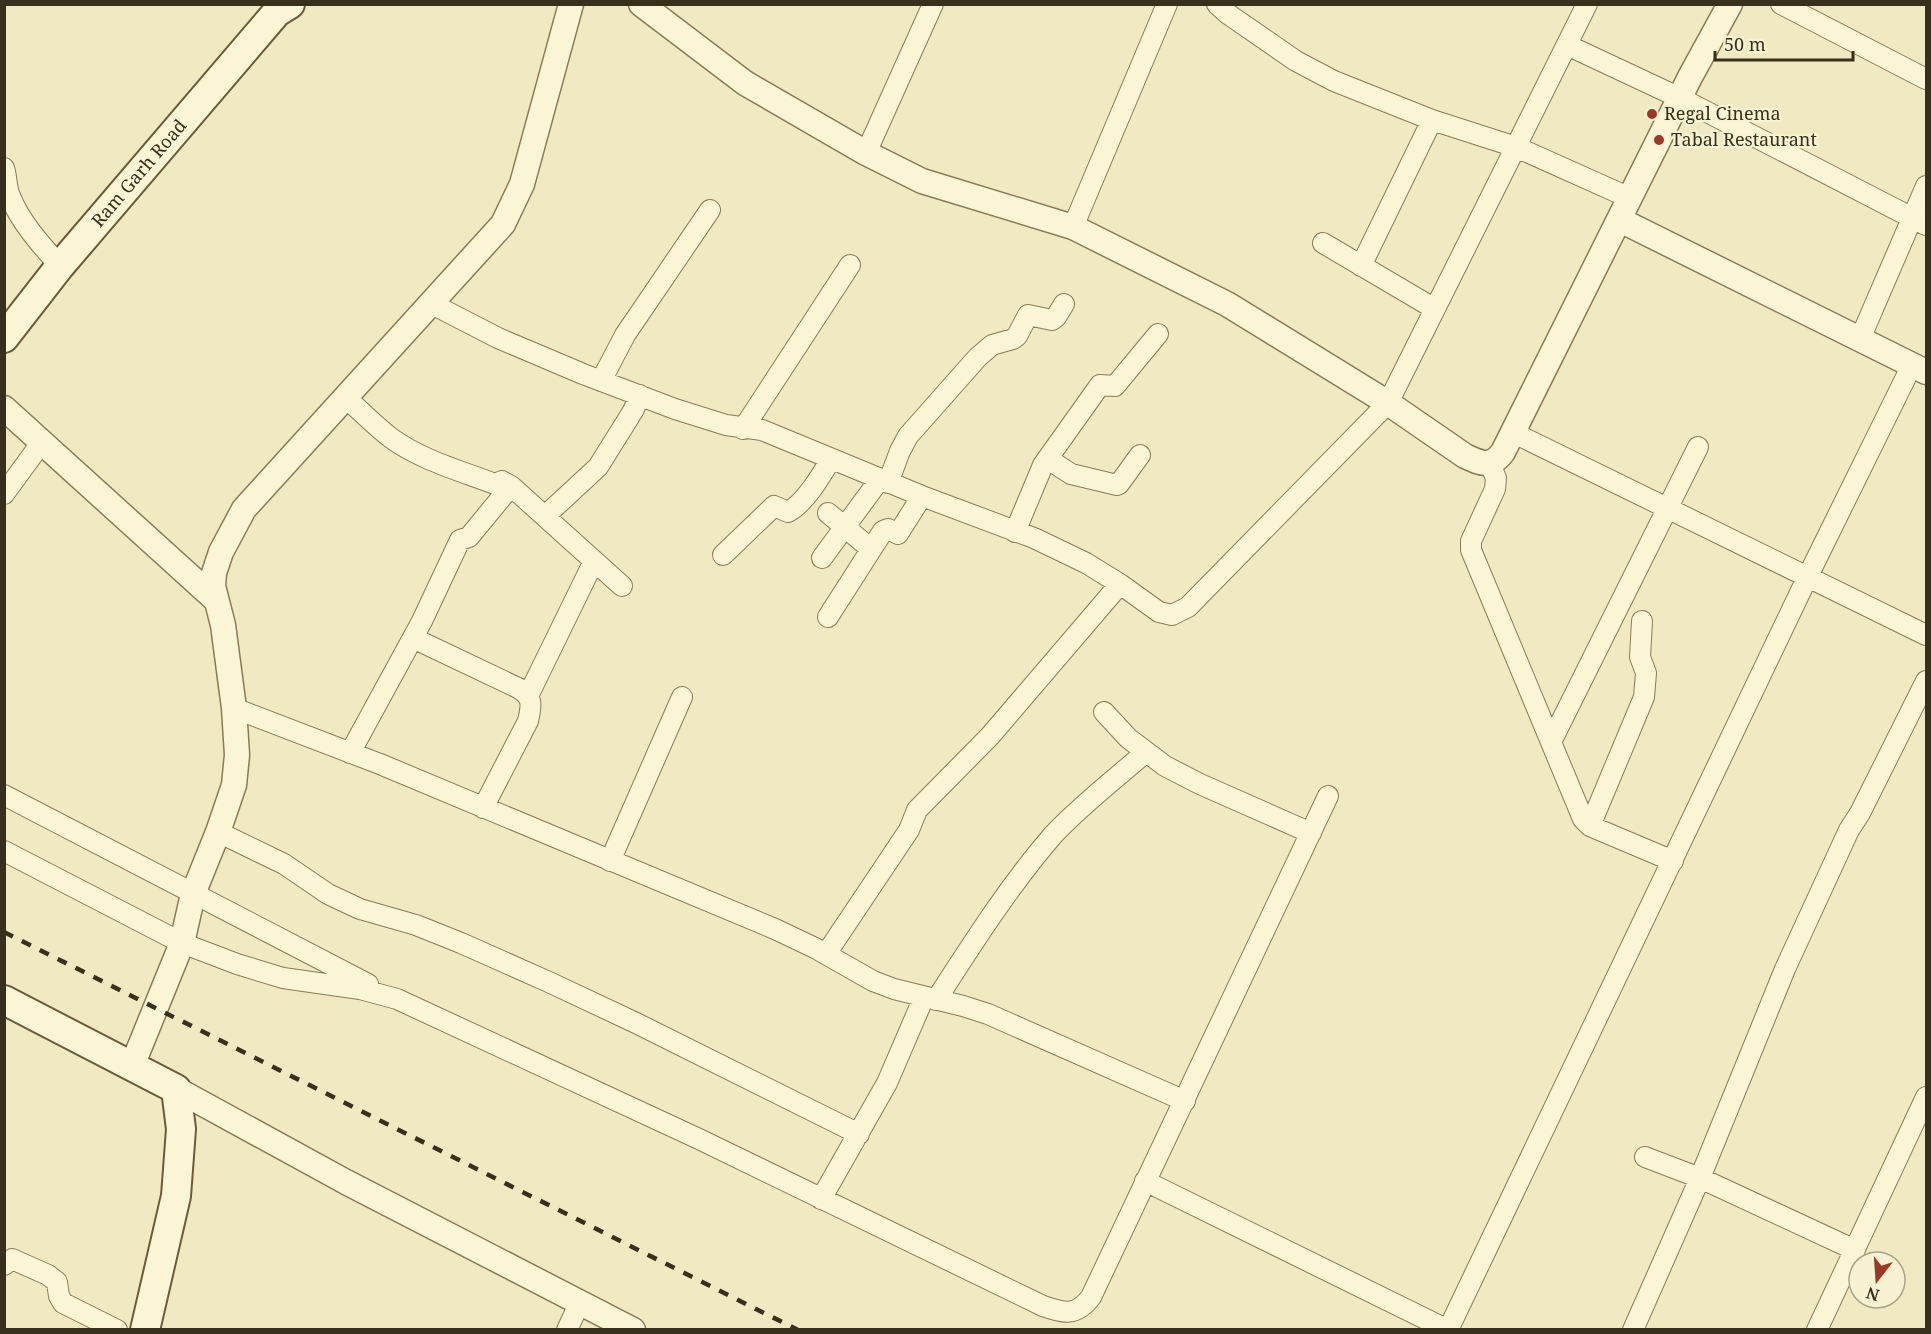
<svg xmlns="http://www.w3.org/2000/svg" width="1931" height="1334" viewBox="0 0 1931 1334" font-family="'Noto Serif',serif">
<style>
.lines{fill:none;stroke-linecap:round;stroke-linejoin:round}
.minor-casing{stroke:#8a7b58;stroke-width:22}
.tertiary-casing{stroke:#8a7b58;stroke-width:27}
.secondary-casing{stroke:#6b5b3b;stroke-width:32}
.minor{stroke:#faf5d5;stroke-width:20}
.tertiary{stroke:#faf5d5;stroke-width:24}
.secondary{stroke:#faf5d5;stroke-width:28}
.rail{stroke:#392f1d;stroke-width:4.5;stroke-dasharray:10 10;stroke-linecap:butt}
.poi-dot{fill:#9b3826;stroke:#f7f2d1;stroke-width:2}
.labels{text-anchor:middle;stroke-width:4.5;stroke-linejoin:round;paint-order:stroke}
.poi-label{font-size:18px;fill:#392f1d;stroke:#f7f2d1;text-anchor:start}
.street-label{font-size:18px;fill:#392f1d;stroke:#f7f2d1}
</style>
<rect width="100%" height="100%" fill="#f0e9c1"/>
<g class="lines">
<g class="minor-casing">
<path id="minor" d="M 1217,4 L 1228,14 L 1296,61 L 1334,81 L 1432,120 L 1516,147 L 1630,198
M 1781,4 L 1926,79
M 1567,45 L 1680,98 L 1926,225
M 866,153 L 933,4
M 4,168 C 7,177 6,187 10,196 C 20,222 42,246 60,266
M 1073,227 L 1167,4
M 1323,243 L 1435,309
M 1361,266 L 1432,120
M 432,304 L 498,338 L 583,374 L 675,409 L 726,425 L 762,430 L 922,496 L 1034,538 L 1086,563 L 1120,584 L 1159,612 L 1172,615 L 1188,607 L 1388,403 L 1587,4
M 1860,339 L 1926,186
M 601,381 L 625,335 L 710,210
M 345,397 C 361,411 375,426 391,438 C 421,460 461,471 495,484 L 502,481 L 511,486 L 622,586
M 743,429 L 850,265
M 1512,432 L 1926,635
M 1048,459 L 1071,474 L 1117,485 L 1119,484 L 1140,455
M 1490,464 L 1496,478 L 1495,489 L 1471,541 L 1471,550 L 1583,819 L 1590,826 L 1673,861
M 888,483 L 900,451 L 908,436 L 978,357 L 992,345 L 1013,339 L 1017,336 L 1028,315 L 1052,320 L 1056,317 L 1064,304
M 4,494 L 42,442
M 828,513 L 871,549
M 545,516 L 598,467 L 633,411 L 640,395
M 1015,532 L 1043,465 L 1100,385 L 1115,386 L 1158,334
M 723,555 L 774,506 L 788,512 C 805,503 821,476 831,459
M 822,558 L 880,479
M 828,617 L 883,531 L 888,529 L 898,534 L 922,496
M 413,638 L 518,688 C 533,697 532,704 528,721 L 483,808
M 528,696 L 594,561
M 234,708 L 380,764 L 775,929 L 815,948 L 873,981 L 894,989 L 963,1006 L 988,1014 L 1185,1101
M 1104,712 L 1128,738 L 1165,766 L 1200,784 L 1311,833
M 1551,742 L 1698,447
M 350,753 L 422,621 L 460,540 L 469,537 L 511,486
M 4,795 L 368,984
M 1590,826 L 1644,697 L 1646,673 L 1640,657 L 1642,621
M 218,832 L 284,864 L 328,894 L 345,902 L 360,909 L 416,925 L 461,943 L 551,983 L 636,1023 L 859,1134
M 4,851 L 182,943 L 237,964 L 283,978 L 360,989 L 397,999 L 699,1139 L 1043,1306 C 1063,1313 1076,1317 1091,1297 L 1328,796
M 610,861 L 682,697
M 826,954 L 909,830 L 917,810 L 990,736 L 1120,584
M 936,1000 C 973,943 1009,886 1053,835 C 1081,805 1115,779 1146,752
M 1645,1157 L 1700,1178 L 1855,1250
M 1145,1181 L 1448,1330
M 821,1199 L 887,1083 L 924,997
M 4,1265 L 12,1259 L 48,1275 L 57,1282 L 59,1296 L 63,1303 L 117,1330
M 567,1330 L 580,1302
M 1448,1330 L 1807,578 L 1912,365
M 1633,1330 L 1700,1178 L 1785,969 L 1849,830 L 1860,813 L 1926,681
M 1817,1330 L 1926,1097"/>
</g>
<g class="tertiary-casing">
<path id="tertiary" d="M 641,4 L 745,83 L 866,153 L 922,181 L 1073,227 L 1227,304 L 1388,403 L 1465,456 C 1482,464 1491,468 1503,452 L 1690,77 L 1730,4
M 1620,220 L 1926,372
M 4,408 L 216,600
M 132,1066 L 182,943 L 193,894 L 218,832 L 234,785 L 237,755 L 234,708 L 223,625 L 213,586 L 214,573 L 221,552 L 244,509 L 503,224 L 522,184 L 571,4
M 176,1089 L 346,1182 L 633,1330"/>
</g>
<g class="secondary-casing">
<g id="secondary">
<path id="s1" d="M 4,338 L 60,266 L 277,12 L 290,4"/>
<path d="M 4,1000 L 176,1089 L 181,1129 L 176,1196 L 145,1330"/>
</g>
</g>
<use href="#minor" class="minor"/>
<use href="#tertiary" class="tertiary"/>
<use href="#secondary" class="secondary"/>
<path class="rail" d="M 4,932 L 798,1330"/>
</g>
<g class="poi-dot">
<circle cx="1652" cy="114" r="6"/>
<circle cx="1659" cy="140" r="6"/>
</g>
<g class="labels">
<g class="poi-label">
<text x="1664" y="120">Regal Cinema</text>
<text x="1671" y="146">Tabal Restaurant</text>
</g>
<g class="street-label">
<text dy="6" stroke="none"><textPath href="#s1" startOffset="213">Ram Garh Road</textPath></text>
</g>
</g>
<rect width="1931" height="1334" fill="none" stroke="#392f1d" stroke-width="12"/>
<g transform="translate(1877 1280) rotate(197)"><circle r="28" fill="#f7f2d1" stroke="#aba489" stroke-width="1.5"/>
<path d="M0-4.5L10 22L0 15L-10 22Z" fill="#9b3826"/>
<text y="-9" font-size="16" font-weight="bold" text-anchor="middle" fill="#392f1d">N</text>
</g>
<path d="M1715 51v9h138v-9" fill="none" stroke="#392f1d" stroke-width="3"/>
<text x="1724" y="51" font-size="18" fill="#392f1d" stroke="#f7f2d1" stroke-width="4.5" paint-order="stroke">50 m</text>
</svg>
